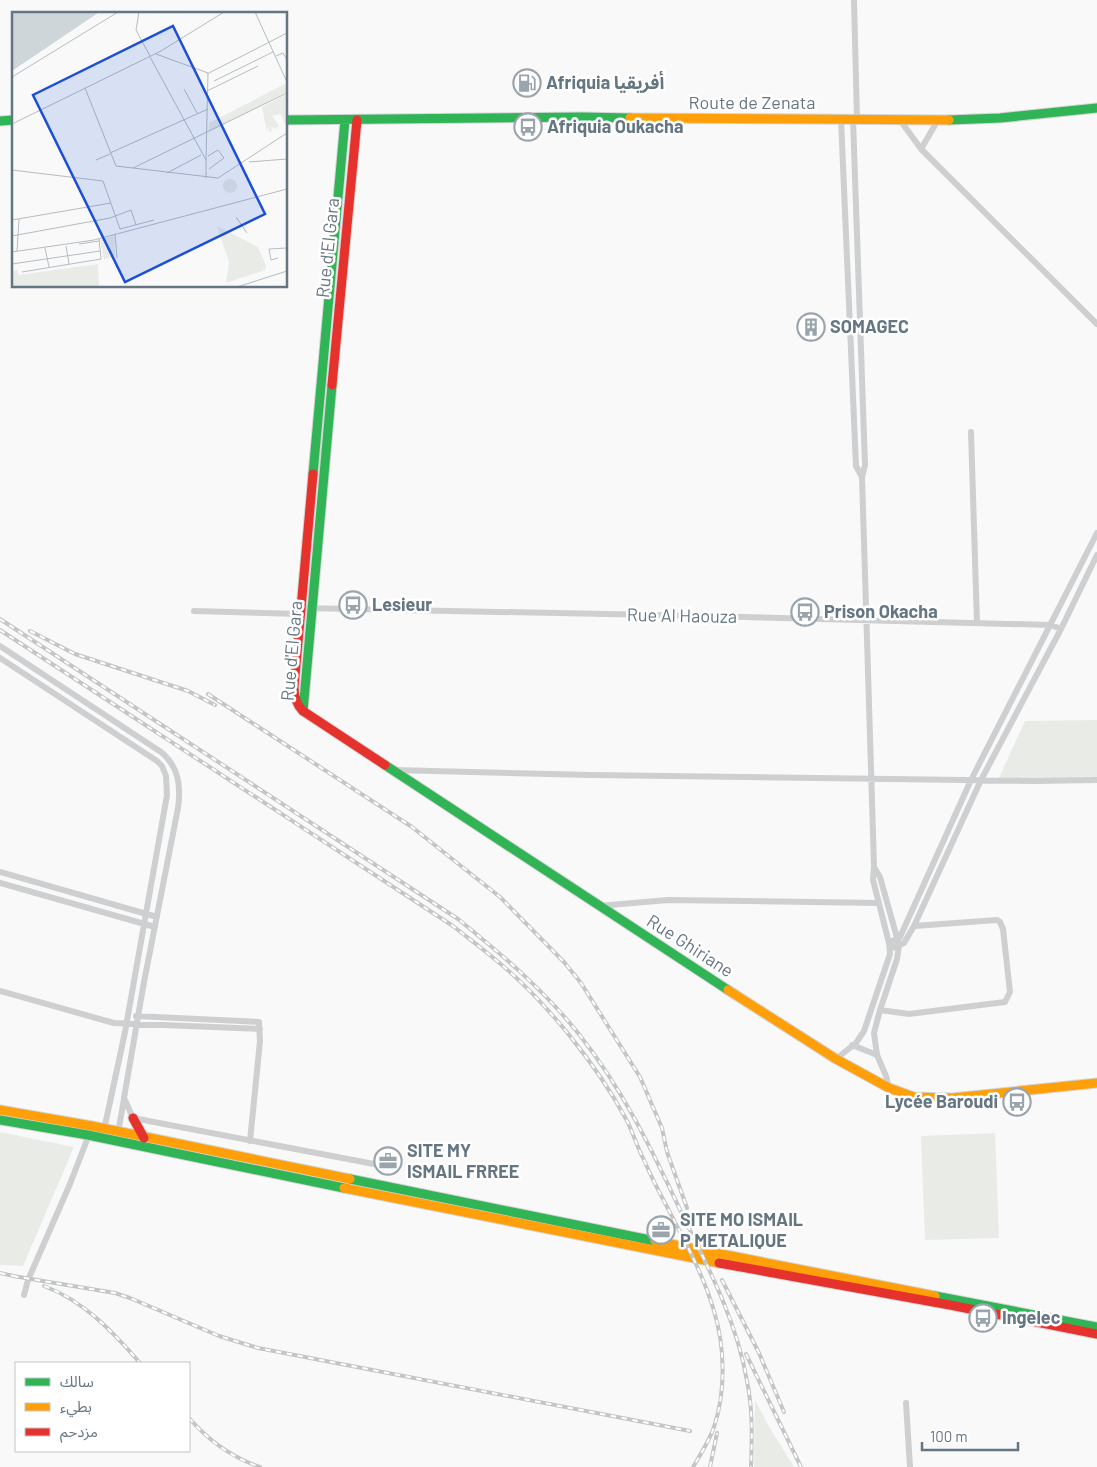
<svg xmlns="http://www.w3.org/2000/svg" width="1097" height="1467" viewBox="0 0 1097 1467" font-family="Barlow,'Noto Sans Arabic',sans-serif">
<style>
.green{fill:#e8ebe6}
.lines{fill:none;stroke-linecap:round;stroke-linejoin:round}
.fast-casing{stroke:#d5d6d7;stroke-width:11}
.slow-casing{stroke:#d5d6d7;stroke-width:11}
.jam-casing{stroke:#d5d6d7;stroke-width:11}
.street{stroke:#cecfd0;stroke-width:6}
.fast{stroke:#30b455;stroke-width:9}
.slow{stroke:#ff9f0a;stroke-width:9}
.jam{stroke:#e5322d;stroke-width:9}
.rail-casing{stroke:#c3c5c6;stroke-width:4}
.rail{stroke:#fff;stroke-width:2;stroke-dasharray:5.5;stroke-linecap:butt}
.labels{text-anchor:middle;stroke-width:5;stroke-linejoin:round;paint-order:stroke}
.poi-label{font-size:18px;font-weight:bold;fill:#657683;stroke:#fff;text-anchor:start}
.street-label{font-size:18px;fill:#657683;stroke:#fff}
.inset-road{fill:none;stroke:#b5bdc3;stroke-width:1}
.view{fill:#1d4ed8;fill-opacity:0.15;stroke:#1d4ed8;stroke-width:2.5}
.inset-edge{fill:none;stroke:#657683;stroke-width:2.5}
</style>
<rect width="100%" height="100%" fill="#f9f9f9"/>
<path class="green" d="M 1097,720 L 1097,779 L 998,780 L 1025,721 Z
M 0,1132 L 74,1147 L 23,1266 L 0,1265 Z
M 995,1133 L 999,1238 L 925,1240 L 921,1136 Z
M 755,1400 L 768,1425 L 794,1467 L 754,1467 Z"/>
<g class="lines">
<g class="fast-casing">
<path id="fast" d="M 286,120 L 583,117 L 630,118
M 949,120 L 1000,118 L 1097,108
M 0,121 L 14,120
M 313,474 L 345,120
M 303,711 L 332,385
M 385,765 L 728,990
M 0,1120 L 88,1135 L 344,1188
M 350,1179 L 655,1241
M 935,1296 L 1097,1327"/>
</g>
<g class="slow-casing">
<path id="slow" d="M 630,118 L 949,120
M 728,990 L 836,1059 L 889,1088 L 914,1097 L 952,1098 L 1097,1083
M 0,1110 L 92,1126 L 350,1179
M 344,1188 L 719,1263
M 655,1241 L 935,1296"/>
</g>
<g class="jam-casing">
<path id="jam" d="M 332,385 L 357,120
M 313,474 L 294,687 C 294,697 296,704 303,711 L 385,765
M 133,1118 L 144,1138
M 719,1263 L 950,1305 L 1097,1334"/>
</g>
<path class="street" d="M 854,0 L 857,119
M 841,119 L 856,466 L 862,477
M 900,120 L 921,149 L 1097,324
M 921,149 L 938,120
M 971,432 L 977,623
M 302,608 L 705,616 L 1051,625 L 1061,629
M 194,611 L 302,614
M 0,646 L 161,752 C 179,767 181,786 178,808 L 144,982 L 124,1098 L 133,1118 L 374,1164
M 0,658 L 157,761 L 162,766 L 166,776 L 167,795 L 125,1032 L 104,1130
M 393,770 L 591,775 L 1034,781 L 1097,780
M 874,867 L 880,877 L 899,945 L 897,959 L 880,1010 L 874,1033 L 877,1055 L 886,1076 L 889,1088
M 0,872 L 157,917
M 0,883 L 155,927
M 598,906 L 668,900 L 878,903
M 889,943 L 900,937 L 971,780 L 1097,533
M 890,949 L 904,943 L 914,926 L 981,780 L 1061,629 L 1097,555
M 0,991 L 114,1023 L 260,1029
M 880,1010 L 909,1014 L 1005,1002 L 1010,992 L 1003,929 L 1000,922 L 997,920 L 914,926
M 136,1016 L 259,1022 L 260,1041 L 250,1141
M 852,1045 L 877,1055
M 836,1059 L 856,1043 L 864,1031 L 890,954 L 889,943 L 873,880 L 874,866 L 862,477 L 865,465 L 853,119
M 118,1133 L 124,1099
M 24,1295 L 28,1280 L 70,1184 L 90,1132
M 906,1403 L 910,1467"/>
<use href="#fast" class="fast"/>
<use href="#slow" class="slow"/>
<use href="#jam" class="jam"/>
<g class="rail-casing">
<path id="rail" d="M 0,619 L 458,919 C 501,954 543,989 578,1033 C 623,1089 653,1152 683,1216 C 709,1269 737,1322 747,1381 C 753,1410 752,1438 751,1467
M 0,630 L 453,926 C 468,938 483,949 497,961 C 545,1000 597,1065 626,1119 C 633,1132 637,1147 644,1160 C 650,1174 657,1188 664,1201 C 682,1236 703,1273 714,1311 C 725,1347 726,1391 714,1427 C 709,1441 701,1454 693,1467
M 30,631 L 75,654 L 188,691 L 215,705
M 208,694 L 412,827 L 500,897 L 564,962 L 581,983 L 640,1077 L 662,1128 L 667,1152 L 687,1208
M 0,1273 L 18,1277
M 13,1276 L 115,1293 L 130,1298 L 219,1336 L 258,1348 L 690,1431
M 722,1280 L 759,1353 L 784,1412
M 44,1286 C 84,1301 113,1332 140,1363
M 746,1354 L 801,1467
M 189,1418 C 209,1441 231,1457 260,1467
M 710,1467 L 717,1433"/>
</g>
<use href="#rail" class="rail"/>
</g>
<defs>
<g id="fuel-ring" transform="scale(1.4375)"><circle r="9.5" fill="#fff" stroke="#99a4ac" stroke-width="1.5"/><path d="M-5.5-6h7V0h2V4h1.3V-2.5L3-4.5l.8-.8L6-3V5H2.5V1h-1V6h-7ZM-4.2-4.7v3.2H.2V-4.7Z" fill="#99a4ac"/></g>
<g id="bus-ring" transform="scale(1.4375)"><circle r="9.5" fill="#fff" stroke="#99a4ac" stroke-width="1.5"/><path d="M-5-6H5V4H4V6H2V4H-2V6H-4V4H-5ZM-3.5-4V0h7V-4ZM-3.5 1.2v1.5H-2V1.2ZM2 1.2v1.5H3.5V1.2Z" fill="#99a4ac"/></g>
<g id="building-ring" transform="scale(1.4375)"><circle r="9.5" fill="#fff" stroke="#99a4ac" stroke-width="1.5"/><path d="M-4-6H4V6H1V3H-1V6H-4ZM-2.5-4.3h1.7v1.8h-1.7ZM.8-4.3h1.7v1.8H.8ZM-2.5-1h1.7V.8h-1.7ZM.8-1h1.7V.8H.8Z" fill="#99a4ac"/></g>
<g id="office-ring" transform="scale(1.4375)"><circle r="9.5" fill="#fff" stroke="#99a4ac" stroke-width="1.5"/><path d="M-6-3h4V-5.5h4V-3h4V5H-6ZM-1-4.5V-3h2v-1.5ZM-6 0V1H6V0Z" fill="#99a4ac"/></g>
</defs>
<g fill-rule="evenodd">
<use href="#fuel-ring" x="527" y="83"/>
<use href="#bus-ring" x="528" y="127"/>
<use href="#building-ring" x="811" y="327"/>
<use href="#bus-ring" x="353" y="605"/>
<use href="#bus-ring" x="805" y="612"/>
<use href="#bus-ring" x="1017" y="1102"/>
<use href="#office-ring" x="388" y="1161"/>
<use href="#office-ring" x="661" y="1230"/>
<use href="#bus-ring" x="983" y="1318"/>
</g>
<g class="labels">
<g class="poi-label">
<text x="546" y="89">Afriquia أفريقيا</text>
<text x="547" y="133">Afriquia Oukacha</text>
<text x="830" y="333">SOMAGEC</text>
<text x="372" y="611">Lesieur</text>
<text x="824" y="618">Prison Okacha</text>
<text x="998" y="1108" text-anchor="end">Lycée Baroudi</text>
<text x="407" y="1157">SITE MY<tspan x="407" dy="21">ISMAIL FRREE</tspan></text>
<text x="680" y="1226">SITE MO ISMAIL<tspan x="680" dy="21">P METALIQUE</tspan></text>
<text x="1002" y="1324">Ingelec</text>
</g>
<g class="street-label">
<text x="752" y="109">Route de Zenata</text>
<text transform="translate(328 248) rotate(-84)" y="6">Rue d'El Gara</text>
<text transform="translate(682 616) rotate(1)" y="6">Rue Al Haouza</text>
<text transform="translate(292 651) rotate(-85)" y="6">Rue d'El Gara</text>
<text transform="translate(690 946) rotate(33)" y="6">Rue Ghiriane</text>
</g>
</g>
<g transform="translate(12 12)">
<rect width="275" height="275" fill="#f9f9f9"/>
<path d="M 273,72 L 275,80 L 197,120 L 197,111 ZM 275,82 L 275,116 L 269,102 L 260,104 L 267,114 L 263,117 L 259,114 L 260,119 L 257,120 L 256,113 L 255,120 L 250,95 ZM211 174a7 7 0 1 1 14 0a7 7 0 1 1-14 0ZM 205,214 L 246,235 L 254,254 L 253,258 L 214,271 L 217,250 ZM 102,224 L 103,243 L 92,248 L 88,228 ZM 86,252 L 87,274 L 0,274 L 0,259 L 5,258 L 7,263 Z" fill="#e8ebe6"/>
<path d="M 0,1 L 92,1 L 0,59 Z" fill="#ced6d9"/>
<path d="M 86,1 L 92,1 L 25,45 L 0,59 Z" fill="#f9f9f9"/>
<path class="inset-road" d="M 127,0 L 124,18 L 138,44M 243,0 L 275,70M 144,42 L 196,61 L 194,148M 264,44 L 271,41 L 275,48M 138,45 L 194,148 L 194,166M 195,62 L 275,21M 0,65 L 106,0M 202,69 L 261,40M 73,76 L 104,154M 172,77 L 185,101M 195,79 L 246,54M 0,112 L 149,39 L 212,0M 98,141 L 196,97M 196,144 L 206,138 L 212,146 L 197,157M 84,148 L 98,142M 237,150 L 275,147M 104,154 L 206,166 L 275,121M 121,156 L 275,81M 0,158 L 91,169 L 108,217 L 142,208M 155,161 L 189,143M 119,198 L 124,213M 224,205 L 235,221M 0,208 L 99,191M 103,222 L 105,246M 0,224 L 98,206 L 119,198M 67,232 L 87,229M 54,234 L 57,252M 33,236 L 37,255M 5,239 L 7,207M 0,240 L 82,228 L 275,177M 266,246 L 259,248 L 257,237 L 275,236M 0,252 L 88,239M 10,260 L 89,247 L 87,227M 225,275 L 275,259"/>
<path class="view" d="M 161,14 L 253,202 L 113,270 L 21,83 Z"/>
<rect width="275" height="275" class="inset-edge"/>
</g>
<rect x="15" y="1362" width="175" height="90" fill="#ffffff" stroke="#c1c8cd"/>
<rect x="25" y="1378" width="25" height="8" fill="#30b455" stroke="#c1c8cd"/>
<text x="60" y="1387" font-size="15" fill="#657683">سالك</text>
<rect x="25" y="1403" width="25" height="8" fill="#ff9f0a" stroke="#c1c8cd"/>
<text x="60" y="1412" font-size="15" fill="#657683">بطيء</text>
<rect x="25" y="1428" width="25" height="8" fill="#e5322d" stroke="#c1c8cd"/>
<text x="60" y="1437" font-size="15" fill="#657683">مزدحم</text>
<path d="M922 1442v8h96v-8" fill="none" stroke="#657683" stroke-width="2.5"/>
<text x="930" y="1442" font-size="15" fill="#657683" stroke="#ffffff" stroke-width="4" paint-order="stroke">100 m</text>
</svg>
